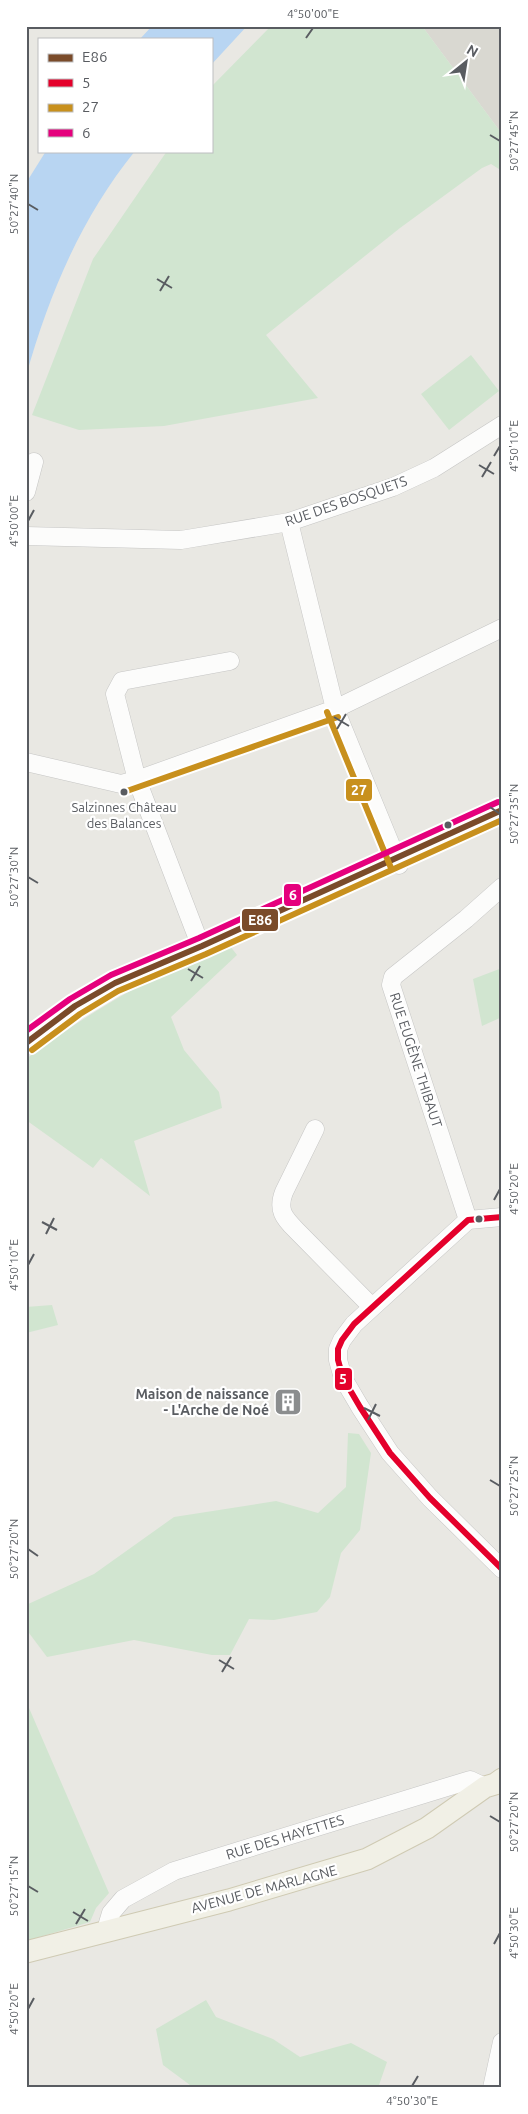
<svg xmlns="http://www.w3.org/2000/svg" width="528" height="2114" viewBox="0 0 528 2114" font-family="Ubuntu,sans-serif">
<style>
.education{fill:#d9d8d1}
.green{fill:#d1e5d0}
.water{fill:#b8d5f2}
.lines{fill:none;stroke-linecap:round;stroke-linejoin:round}
.minor-casing{stroke:#c6c6c5;stroke-width:19}
.major-casing{stroke:#cfcab3;stroke-width:23}
.minor{stroke:#fcfcfb;stroke-width:18}
.major{stroke:#f1f0e6;stroke-width:21}
.bus-1-casing{stroke:#fff;stroke-width:10}
.bus-2-casing{stroke:#fff;stroke-width:10}
.bus-3-casing{stroke:#fff;stroke-width:10}
.bus-4-casing{stroke:#fff;stroke-width:10}
.bus-1{stroke:#7a4b2a;stroke-width:6}
.bus-2{stroke:#e4002b;stroke-width:6}
.bus-3{stroke:#c8901d;stroke-width:6}
.bus-4{stroke:#e5007d;stroke-width:6}
.ticks{fill:none;stroke:#595c61;stroke-width:2}
.bus-dot{fill:#595c61;stroke:#fff;stroke-width:2}
.labels{text-anchor:middle;stroke-width:4.5;stroke-linejoin:round;paint-order:stroke}
.bus-label{font-size:13px;fill:#595c61;stroke:#fff}
.street-label{font-size:14px;fill:#595c61;stroke:#fff}
.poi-label{font-size:14px;font-weight:bold;fill:#595c61;stroke:#fff;text-anchor:end}
.line-badge{stroke:#fff;stroke-width:2}
.badge-label{font-size:14px;text-anchor:middle;font-weight:bold;fill:#fff}
.neatline{fill:none;stroke:#595c61;stroke-width:2}
.ticks-label{font-size:12px;text-anchor:middle;fill:#595c61}
</style>
<rect width="100%" height="100%" fill="#e9e8e3"/>
<path class="education" d="M 422,26 L 502,26 L 502,134 Z"/>
<path class="green" d="M 271,26 L 422,26 L 502,134 L 502,171 L 491,164 L 482,168 L 400,228 L 266,335 L 318,398 L 164,426 L 79,430 L 32,415 L 93,259 L 167,151 L 211,151 L 211,87 Z
M 471,355 L 499,391 L 449,430 L 421,394 Z
M 230,946 L 237,955 L 171,1017 L 184,1050 L 219,1092 L 222,1108 L 134,1141 L 150,1196 L 101,1158 L 93,1168 L 26,1120 L 26,1059 C 73,1024 124,992 176,967 C 194,959 212,953 230,946 Z
M 502,968 L 502,1017 L 482,1026 L 473,979 Z
M 52,1305 L 58,1325 L 26,1333 L 26,1307 Z
M 348,1433 L 359,1434 L 371,1453 L 360,1530 L 341,1553 L 330,1597 L 317,1612 L 274,1620 L 249,1619 L 230,1655 L 212,1655 L 134,1640 L 47,1657 L 26,1629 L 26,1605 L 94,1574 L 174,1517 L 276,1501 L 318,1513 L 346,1487 Z
M 26,1701 L 109,1893 L 96,1908 L 90,1922 L 26,1941 Z
M 206,2000 L 216,2017 L 273,2039 L 300,2057 L 351,2043 L 387,2062 L 378,2088 L 194,2088 L 163,2065 L 156,2029 Z"/>
<path class="water" d="M 152,26 L 247,26 L 211,65 L 211,39 L 140,39 Z
M 46,151 L 135,151 C 81,218 49,294 26,376 L 26,183 Z"/>
<g class="lines">
<g class="minor-casing">
<path id="minor" d="M 26,492 L 34,462
M 289,522 L 335,709 L 399,865
M 26,536 L 181,540 L 289,522 L 393,487 L 434,468 L 502,425
M 26,762 L 121,784 L 137,780 L 335,709 L 502,628
M 201,947 L 137,780 L 115,694 L 122,681 L 230,661
M 315,1129 L 284,1192 C 277,1210 284,1218 296,1230 L 372,1307
M 502,1217 L 468,1220 L 354,1324 L 342,1340 L 338,1349 L 338,1360 L 343,1378 L 360,1407 L 390,1453 L 430,1498 L 502,1569
M 468,1220 L 391,985 L 393,977 L 466,919 L 502,887
M 109,1930 L 108,1923 L 111,1913 L 123,1899 L 174,1871 L 470,1780 L 485,1787
M 492,2088 L 502,2042"/>
</g>
<g class="major-casing">
<path id="major" d="M 26,1043 C 56,1017 92,993 128,977 C 161,962 195,951 226,934 L 502,810
M 26,1952 L 229,1900 L 367,1859 L 427,1828 L 485,1787 L 495,1784 L 502,1779"/>
</g>
<use href="#minor" class="minor"/>
<use href="#major" class="major"/>
<g class="bus-1-casing">
<path id="bus-1" d="M 26,1043 L 75,1006 L 115,983 L 202,946 L 502,810"/>
</g>
<g class="bus-2-casing">
<path id="bus-2" d="M 502,1217 L 468,1220 L 354,1324 L 342,1340 L 338,1349 L 338,1360 L 343,1378 L 360,1407 L 390,1453 L 430,1498 L 502,1569"/>
</g>
<g class="bus-3-casing">
<path id="bus-3" d="M 327,712 L 391,868
M 124,792 L 338,717
M 32,1050 L 80,1014 L 118,991 L 206,954 L 502,820"/>
</g>
<g class="bus-4-casing">
<path id="bus-4" d="M 26,1031 L 70,999 L 111,975 L 199,938 L 498,802"/>
</g>
<use href="#bus-1" class="bus-1"/>
<use href="#bus-2" class="bus-2"/>
<use href="#bus-3" class="bus-3"/>
<use href="#bus-4" class="bus-4"/>
</g>
<path class="ticks" d="M 306,38 L 313,28M 490,135 L 500,141M 28,204 L 38,210M 157,279 L 172,288M 160,291 L 169,276M 494,456 L 500,446M 479,465 L 494,474M 482,477 L 491,462M 28,521 L 34,510M 334,717 L 349,726M 337,729 L 346,714M 490,807 L 500,814M 28,877 L 38,883M 188,969 L 203,978M 191,981 L 200,966M 494,1200 L 500,1189M 42,1222 L 57,1230M 46,1234 L 54,1218M 28,1265 L 34,1254M 364,1408 L 380,1416M 368,1420 L 376,1404M 490,1480 L 500,1486M 28,1549 L 38,1556M 219,1660 L 234,1669M 222,1672 L 231,1657M 490,1816 L 500,1822M 28,1886 L 38,1892M 73,1912 L 88,1921M 76,1924 L 85,1909M 494,1944 L 500,1933M 28,2009 L 34,1998M 412,2086 L 418,2076"/>
<defs>
<g id="building-square" transform="scale(1.4375)"><rect x="-9" y="-9" width="18" height="18" rx="4" fill="#8b8d8e" stroke="#fff"/><path d="M-4-6H4V6H1V3H-1V6H-4ZM-2.5-4.3h1.7v1.8h-1.7ZM.8-4.3h1.7v1.8H.8ZM-2.5-1h1.7V.8h-1.7ZM.8-1h1.7V.8H.8Z" fill="#fff"/></g>
</defs>
<g fill-rule="evenodd">
<use href="#building-square" x="288" y="1402"/>
</g>
<g class="bus-dot">
<circle cx="124" cy="792" r="4.5"/>
<circle cx="448" cy="825" r="4.5"/>
<circle cx="479" cy="1219" r="4.5"/>
</g>
<g class="labels">
<g class="bus-label">
<text x="124" y="812">Salzinnes Château<tspan x="124" dy="16">des Balances</tspan></text>
</g>
<g class="street-label">
<text transform="translate(346 501) rotate(-19)" y="5">RUE DES BOSQUETS</text>
<text transform="translate(416 1060) rotate(72)" y="5">RUE EUGÈNE THIBAUT</text>
<text transform="translate(285 1837) rotate(-17)" y="5">RUE DES HAYETTES</text>
<text transform="translate(264 1889) rotate(-15)" y="5">AVENUE DE MARLAGNE</text>
</g>
<g class="poi-label">
<text x="269" y="1399">Maison de naissance<tspan x="269" dy="16">- L'Arche de Noé</tspan></text>
</g>
</g>
<g class="line-badge">
<rect x="345" y="778" width="28" height="24" rx="5" fill="#c8901d"/>
<rect x="283" y="883" width="19" height="24" rx="5" fill="#e5007d"/>
<rect x="241" y="908" width="38" height="24" rx="5" fill="#7a4b2a"/>
<rect x="334" y="1367" width="19" height="24" rx="5" fill="#e4002b"/>
</g>
<g class="badge-label">
<text x="359" y="795">27</text>
<text x="293" y="900">6</text>
<text x="260" y="925">E86</text>
<text x="343" y="1384">5</text>
</g>
<rect width="528" height="2114" fill="none" stroke="#ffffff" stroke-width="55"/>
<rect x="38" y="38" width="175" height="115" fill="#ffffff" stroke="#bdbec0"/>
<rect x="48" y="54" width="25" height="8" fill="#7a4b2a" stroke="#bdbec0"/>
<text x="82" y="62" font-size="15" fill="#595c61">E86</text>
<rect x="48" y="79" width="25" height="8" fill="#e4002b" stroke="#bdbec0"/>
<text x="82" y="88" font-size="15" fill="#595c61">5</text>
<rect x="48" y="104" width="25" height="8" fill="#c8901d" stroke="#bdbec0"/>
<text x="82" y="112" font-size="15" fill="#595c61">27</text>
<rect x="48" y="129" width="25" height="8" fill="#e5007d" stroke="#bdbec0"/>
<text x="82" y="138" font-size="15" fill="#595c61">6</text>
<g transform="translate(466 62) rotate(30)" stroke="#ffffff" stroke-width="4" paint-order="stroke">
<path d="M0-4L9 19L0 12L-9 19Z" fill="#595c61"/>
<text y="-8" font-size="14" font-weight="bold" text-anchor="middle" fill="#595c61">N</text>
</g>
<rect x="28" y="28" width="472" height="2058" class="neatline"/>
<g class="ticks-label">
<text x="313" y="18">4°50'00"E</text>
<text transform="translate(514 141) rotate(-90)" y="4">50°27'45"N</text>
<text transform="translate(14 204) rotate(-90)" y="4">50°27'40"N</text>
<text transform="translate(514 446) rotate(-90)" y="4">4°50'10"E</text>
<text transform="translate(14 521) rotate(-90)" y="4">4°50'00"E</text>
<text transform="translate(514 814) rotate(-90)" y="4">50°27'35"N</text>
<text transform="translate(14 877) rotate(-90)" y="4">50°27'30"N</text>
<text transform="translate(514 1189) rotate(-90)" y="4">4°50'20"E</text>
<text transform="translate(14 1265) rotate(-90)" y="4">4°50'10"E</text>
<text transform="translate(514 1486) rotate(-90)" y="4">50°27'25"N</text>
<text transform="translate(14 1549) rotate(-90)" y="4">50°27'20"N</text>
<text transform="translate(514 1822) rotate(-90)" y="4">50°27'20"N</text>
<text transform="translate(14 1886) rotate(-90)" y="4">50°27'15"N</text>
<text transform="translate(514 1933) rotate(-90)" y="4">4°50'30"E</text>
<text transform="translate(14 2009) rotate(-90)" y="4">4°50'20"E</text>
<text x="412" y="2105">4°50'30"E</text>
</g>
</svg>
